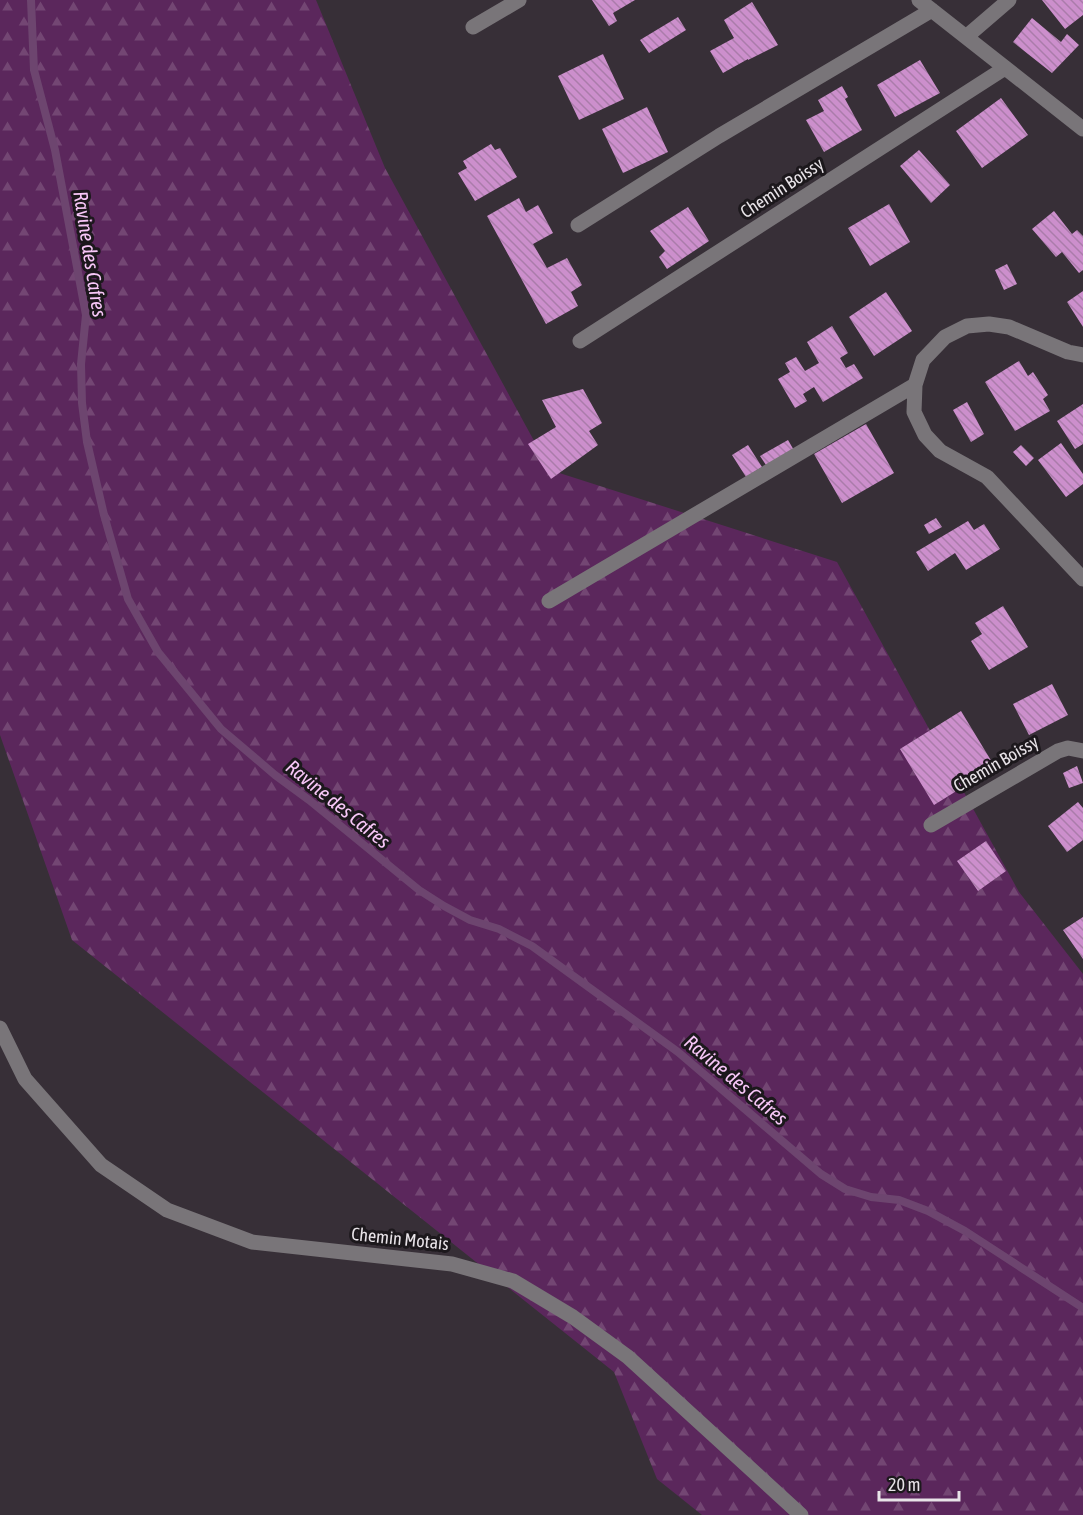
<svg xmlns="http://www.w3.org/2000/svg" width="1083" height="1515" viewBox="0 0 1083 1515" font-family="'Asap Condensed',sans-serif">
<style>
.forest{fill:url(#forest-firs)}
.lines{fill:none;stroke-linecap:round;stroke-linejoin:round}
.stream{stroke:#6d456f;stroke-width:8}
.building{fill:url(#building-back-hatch)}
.minor{stroke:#797579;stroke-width:15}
.labels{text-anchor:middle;stroke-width:6;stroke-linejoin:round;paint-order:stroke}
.street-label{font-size:18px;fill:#e8e3e8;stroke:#1c181c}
.water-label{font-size:20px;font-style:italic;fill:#f8c7f8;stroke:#1c181c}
</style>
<defs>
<pattern id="forest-firs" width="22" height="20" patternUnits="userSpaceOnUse" patternTransform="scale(1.5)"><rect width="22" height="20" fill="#5b275c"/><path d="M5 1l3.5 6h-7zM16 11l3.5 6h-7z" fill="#734673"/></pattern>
<pattern id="building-back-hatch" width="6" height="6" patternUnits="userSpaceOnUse" patternTransform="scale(1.5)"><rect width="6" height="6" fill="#cc8fcc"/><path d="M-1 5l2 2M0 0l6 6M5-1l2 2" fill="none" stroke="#aa7caa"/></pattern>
</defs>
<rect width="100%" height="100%" fill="#372f37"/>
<path class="forest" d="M 0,0 L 316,0 L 385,168 L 550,470 L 837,562 L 1019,892 L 1083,974 L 1083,1515 L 702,1515 L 657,1479 L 614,1372 L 72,940 L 0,735 Z"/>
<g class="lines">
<path class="stream" d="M 31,0 L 34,70 L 55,150 L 86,315 L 81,364 L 82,403 L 87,442 L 104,515 L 128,599 L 158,652 L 221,729 L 275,775 L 309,800 L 419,890 L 444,906 L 470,920 L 499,929 L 532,946 L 678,1052 L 821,1174 L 845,1189 L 871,1197 L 899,1200 L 928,1211 L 965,1231 L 1083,1308"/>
</g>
<path class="building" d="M 592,0 L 635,0 L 613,13 L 617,21 L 609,26 Z
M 1042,0 L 1083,0 L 1083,15 L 1065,29 Z
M 752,2 L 778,45 L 748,60 L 748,59 L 723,73 L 710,51 L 734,38 L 724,20 Z
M 678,17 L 686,30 L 649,53 L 640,40 Z
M 1032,18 L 1061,42 L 1067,34 L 1079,45 L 1052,73 L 1013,42 Z
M 603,54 L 624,99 L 579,120 L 558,76 Z
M 920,60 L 940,93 L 895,117 L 877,85 Z
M 842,86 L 848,97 L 845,99 L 862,130 L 824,152 L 806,120 L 824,111 L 818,100 Z
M 1001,98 L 1028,135 L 982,168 L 956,131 Z
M 647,107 L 668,152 L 623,173 L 602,129 Z
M 491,144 L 495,150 L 500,148 L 517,177 L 475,201 L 458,173 L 467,168 L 463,161 Z
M 919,150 L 950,185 L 931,203 L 900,166 Z
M 519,198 L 526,212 L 538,205 L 553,233 L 533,244 L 547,268 L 567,258 L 582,285 L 571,292 L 578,306 L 546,324 L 487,216 Z
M 889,204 L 910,242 L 870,266 L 848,228 Z
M 688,207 L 709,241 L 667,269 L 659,257 L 665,251 L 650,231 Z
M 1054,211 L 1072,234 L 1077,230 L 1083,236 L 1083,270 L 1079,273 L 1062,252 L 1056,257 L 1032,229 Z
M 1007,264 L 1017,284 L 1004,290 L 995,270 Z
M 1083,291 L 1083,327 L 1067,302 Z
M 886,292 L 912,331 L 874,356 L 849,317 Z
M 832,326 L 848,353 L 840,358 L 846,368 L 854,364 L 863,378 L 823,402 L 814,387 L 803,394 L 807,401 L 795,408 L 778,379 L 790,372 L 785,363 L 796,357 L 805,371 L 819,363 L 807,342 Z
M 1019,361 L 1028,376 L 1033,372 L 1048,395 L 1043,399 L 1050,411 L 1015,431 L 985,382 Z
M 583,389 L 602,423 L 589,431 L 598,445 L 551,479 L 528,444 L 556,427 L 542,400 Z
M 967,402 L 984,434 L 971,442 L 953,410 Z
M 1083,404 L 1083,444 L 1075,449 L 1057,421 Z
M 866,424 L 894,473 L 842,503 L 814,454 Z
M 788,440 L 795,452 L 768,468 L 760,456 Z
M 1061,443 L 1083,474 L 1083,484 L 1066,497 L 1038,460 Z
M 748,445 L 762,467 L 746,477 L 732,455 Z
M 1021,445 L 1034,458 L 1026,466 L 1013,452 Z
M 936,518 L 942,527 L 929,534 L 924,525 Z
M 968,521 L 974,530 L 984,524 L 1000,549 L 966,570 L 955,553 L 928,571 L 916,552 Z
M 1003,606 L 1028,647 L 989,670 L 971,641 L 982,634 L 975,623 Z
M 1052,684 L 1068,715 L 1029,735 L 1013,704 Z
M 961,711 L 995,767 L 934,805 L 900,749 Z
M 1077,766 L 1083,783 L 1069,788 L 1063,773 Z
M 1078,802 L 1083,808 L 1083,840 L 1067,852 L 1048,826 Z
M 986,841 L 1006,871 L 978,891 L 957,861 Z
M 1083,917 L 1083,959 L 1063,930 Z"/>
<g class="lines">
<path class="minor" d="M 919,0 L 1083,129
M 473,27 L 519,0
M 966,37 L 1009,0
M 578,225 L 719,136 L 932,10
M 580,341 L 1005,68
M 1083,355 L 1068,352 L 1009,327 L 989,324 L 967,326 L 945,337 L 923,360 L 915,385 L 914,412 L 925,435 L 940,451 L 987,477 L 1083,579
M 549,601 L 915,385
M 931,825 L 1058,751 L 1068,748 L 1083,751
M 0,1028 L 25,1079 L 101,1165 L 167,1210 L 252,1242 L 452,1264 L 513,1281 L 573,1317 L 628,1357 L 801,1515"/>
</g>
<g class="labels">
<g class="street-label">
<text transform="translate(782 188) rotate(-33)" y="6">Chemin Boissy</text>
<text transform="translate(996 764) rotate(-30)" y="6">Chemin Boissy</text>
<text transform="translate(400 1239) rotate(6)" y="6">Chemin Motais</text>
</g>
<g class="water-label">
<text transform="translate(90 254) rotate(81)" y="7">Ravine des Cafres</text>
<text transform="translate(338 804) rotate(39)" y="7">Ravine des Cafres</text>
<text transform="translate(736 1080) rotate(40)" y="7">Ravine des Cafres</text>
</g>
</g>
<path d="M879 1491v9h80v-9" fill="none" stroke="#e8e3e8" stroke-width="3"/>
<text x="888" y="1491" font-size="18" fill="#e8e3e8" stroke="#1c181c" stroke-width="4.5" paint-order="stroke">20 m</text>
</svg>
